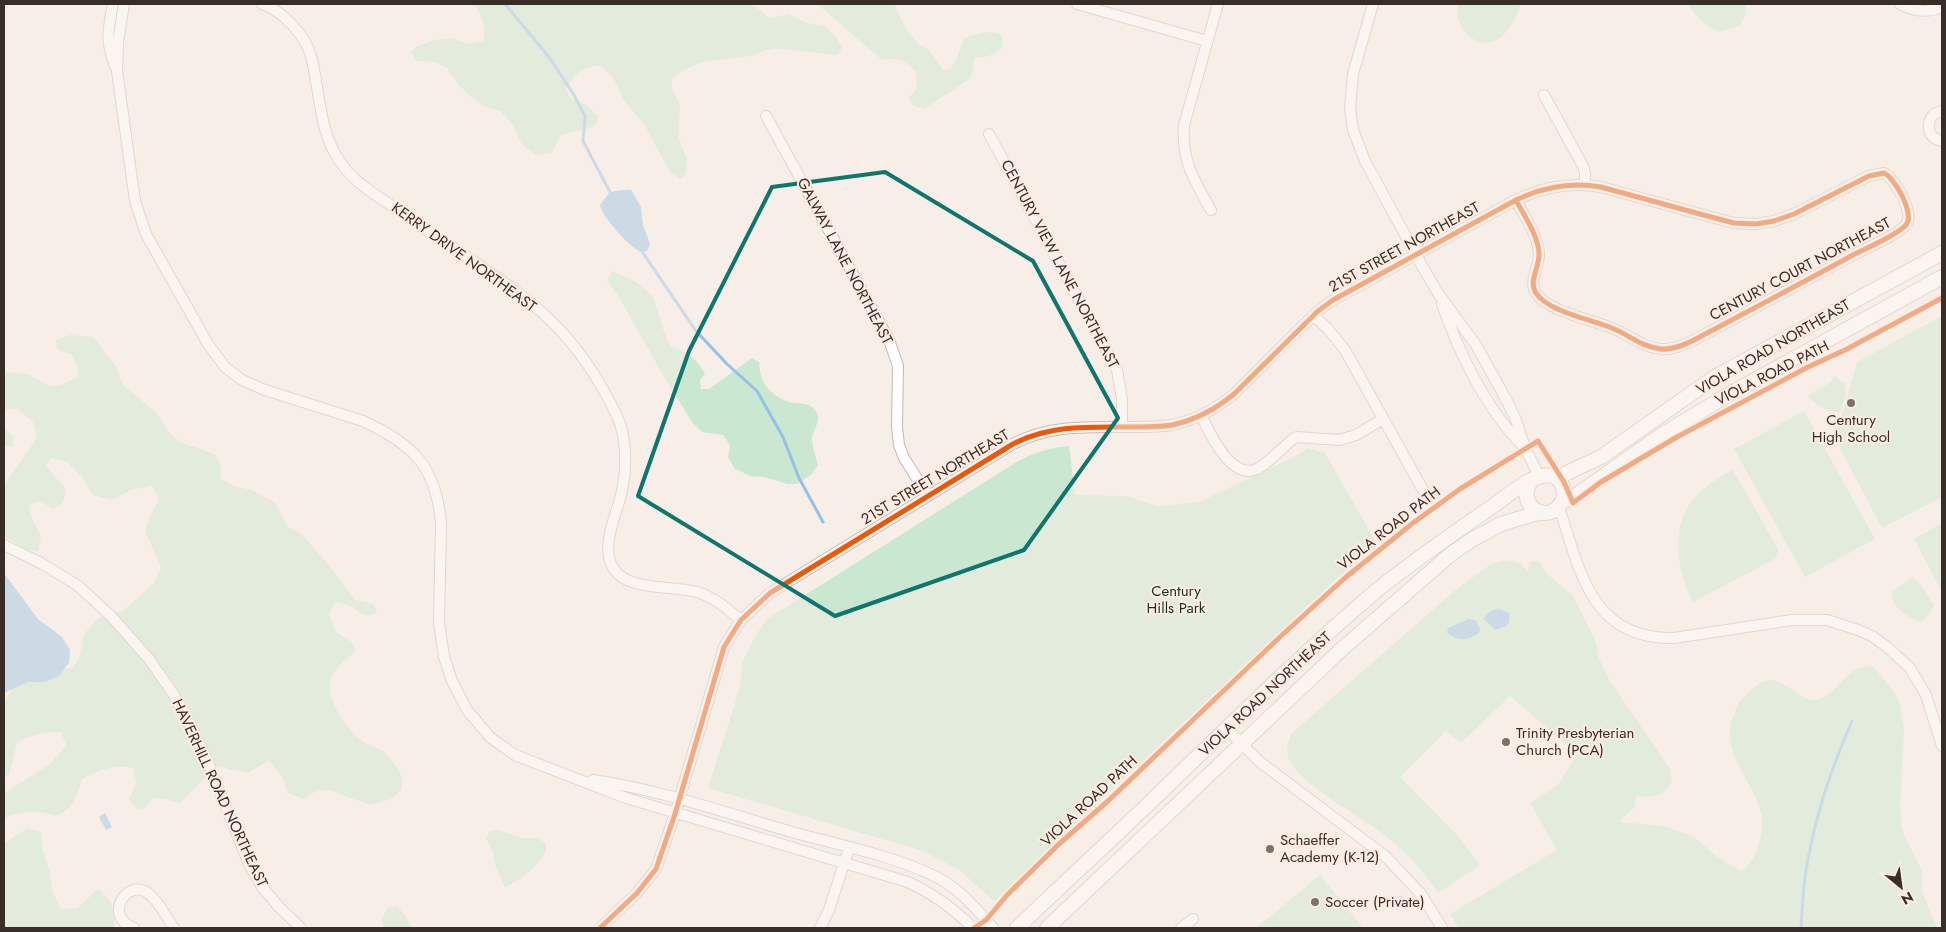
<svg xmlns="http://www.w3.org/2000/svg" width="1946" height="932" viewBox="0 0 1946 932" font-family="Jost,sans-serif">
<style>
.green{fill:#c9e7d1}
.water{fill:#97c0e4}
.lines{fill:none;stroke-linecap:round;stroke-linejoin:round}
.stream{stroke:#97c0e4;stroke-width:3}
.minor-casing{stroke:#c4bab5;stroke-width:12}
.secondary-casing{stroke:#c4bab5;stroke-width:16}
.minor{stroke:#fefcfc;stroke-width:10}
.secondary{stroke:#fefcfc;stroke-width:14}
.cycleway-casing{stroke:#feece2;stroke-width:8}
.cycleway{stroke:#e8590c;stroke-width:5}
.marked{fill:none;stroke:#0f766e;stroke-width:4;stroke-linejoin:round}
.poi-dot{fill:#7c716b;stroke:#feece2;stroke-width:2}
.labels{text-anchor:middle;stroke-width:4;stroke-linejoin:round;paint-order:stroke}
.street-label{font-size:15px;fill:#392d27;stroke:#feece2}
.poi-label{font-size:15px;fill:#392d27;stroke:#feece2;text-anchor:start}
.park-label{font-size:15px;fill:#123726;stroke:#feece2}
</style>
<rect width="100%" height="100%" fill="#f8eee8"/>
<path class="green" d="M 473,4 L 752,4 L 770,18 L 788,14 L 807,23 L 825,26 L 836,37 L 842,48 L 837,55 L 773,48 L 750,56 L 703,62 L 686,69 L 671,79 L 673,91 L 680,105 L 679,139 L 687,159 L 686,174 L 680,179 L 670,172 L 644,124 L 624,101 L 614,79 L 602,66 C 581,65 575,74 566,90 L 570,98 L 584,104 L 599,116 L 595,126 L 561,135 L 552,153 L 535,155 L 521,143 L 513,125 L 500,111 L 484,106 L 471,97 L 458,84 L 447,68 L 435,62 L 416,61 L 411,52 L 417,46 L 435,40 L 452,38 L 468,44 L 483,41 C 486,27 483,14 473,4 Z
M 817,4 L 894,4 L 907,31 L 918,43 L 929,50 L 943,70 L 951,68 L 956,60 L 964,38 C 977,33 988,30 1001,34 L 1003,47 C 994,55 987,58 975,57 L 971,78 L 924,109 L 912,105 L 909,98 L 917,88 L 916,72 C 905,60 898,57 882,60 Z
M 1458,4 L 1521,4 C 1516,17 1510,32 1498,39 C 1476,53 1452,25 1458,4 Z
M 1688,4 L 1745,4 L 1746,13 L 1740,26 L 1718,32 C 1705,24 1695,17 1688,4 Z
M 612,271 L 636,282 L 653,296 L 663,329 L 670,346 C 686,352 697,358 705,374 L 700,380 L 701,389 L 709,389 L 752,358 L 759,362 C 760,381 767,393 786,401 C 796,405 811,400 817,413 C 821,422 813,429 812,438 C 812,446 816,457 818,465 L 811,475 L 797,484 L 788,484 L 764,477 L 750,476 L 734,468 L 728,457 L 730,445 L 723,435 L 702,432 L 692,422 L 660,370 L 619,297 L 607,281 Z
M 1942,316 L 1942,497 L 1882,528 L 1835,439 L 1857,362 Z
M 70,335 L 93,337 L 116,366 L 123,385 L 157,413 L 168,431 L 180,442 L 215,454 L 221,466 L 220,478 L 233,486 L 252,490 L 275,503 L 288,527 L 302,534 L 332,569 L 355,600 L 374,604 L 377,612 C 365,621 359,610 348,605 C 344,604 340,603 336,602 L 329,613 L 336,632 L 352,642 L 356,651 C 348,657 337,666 332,676 C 323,697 346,728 362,741 C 367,745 374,746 380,749 C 387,753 401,771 402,779 C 403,782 401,788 401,791 L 391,799 L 370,805 L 332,791 L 318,790 L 304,799 L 287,793 L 283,778 L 269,760 L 248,773 L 217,766 L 179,804 L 166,799 L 153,798 L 145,808 L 137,809 L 129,800 L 136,783 L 133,768 C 114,764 99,770 82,779 C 76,797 74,808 56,816 C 37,809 22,811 4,818 L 4,793 L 50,764 L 66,745 L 61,732 C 44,732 32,735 17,742 L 9,776 L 4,775 L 4,702 L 19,679 L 74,667 L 80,655 L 84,634 L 98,618 L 123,611 L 154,583 L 161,567 L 145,531 L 149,518 L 159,499 L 152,486 L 131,490 L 112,500 L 92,495 L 83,478 L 66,461 L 52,458 L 46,466 L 66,489 L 63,503 L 53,509 L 40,501 L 29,505 L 32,518 L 41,536 L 38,552 L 25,548 L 4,536 L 4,485 L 37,438 L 33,422 L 18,409 L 4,409 L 4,372 L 28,374 L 49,386 L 61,385 L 78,377 L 77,365 L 72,355 L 57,349 L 56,340 Z
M 1834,376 L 1846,384 L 1844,389 L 1846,394 L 1840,412 C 1826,413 1816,405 1807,396 L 1831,382 Z
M 1804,411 L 1875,539 L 1805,577 L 1734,449 Z
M 4,428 L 14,437 L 12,447 L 4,446 Z
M 1069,446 L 1075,495 L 1126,496 L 1157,506 L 1199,502 L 1294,457 L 1308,448 L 1325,453 L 1378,546 L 1338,577 L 994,901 L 959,870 L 923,851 L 708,788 L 740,687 L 742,663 L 756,635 L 767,619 L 1015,463 C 1033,453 1048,448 1069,446 Z
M 1733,470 L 1778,549 L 1776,558 L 1693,602 C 1675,568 1669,519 1701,491 C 1711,482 1722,476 1733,470 Z
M 1942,523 L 1942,592 L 1914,539 Z
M 1507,560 L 1520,563 L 1528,572 L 1529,564 L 1532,561 L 1540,562 L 1545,572 L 1573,596 L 1596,642 L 1599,658 L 1608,678 L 1670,769 L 1672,782 C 1664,795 1651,800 1636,795 L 1635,807 L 1619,822 L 1664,826 L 1693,836 L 1716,856 L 1741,871 C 1750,865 1754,858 1758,847 C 1761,836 1764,825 1761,813 C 1753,780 1720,754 1733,717 C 1736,709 1737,703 1744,697 C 1750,691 1757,683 1765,681 C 1782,675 1798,700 1813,700 C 1836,701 1847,660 1874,667 L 1896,695 L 1900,705 L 1904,730 L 1900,806 L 1901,823 L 1904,835 L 1922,871 L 1922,891 L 1937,928 L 1459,928 L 1450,914 L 1557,850 L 1530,803 L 1558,785 L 1577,754 L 1510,696 L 1461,743 L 1446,731 L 1400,777 L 1458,836 L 1480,865 L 1438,893 C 1425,874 1411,857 1393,842 C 1368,819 1302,788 1289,759 C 1285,750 1288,743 1291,734 L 1453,592 L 1492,563 Z
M 1912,578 L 1918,581 L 1934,604 C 1933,611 1926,620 1919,622 C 1906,615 1890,607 1892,591 Z
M 28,828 L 41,832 L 43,852 L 49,869 L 53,893 L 61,909 L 77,908 L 98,889 C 115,903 114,907 115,928 L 4,928 L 4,843 Z
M 498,830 L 523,838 L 537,838 L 546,843 C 546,847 546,852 544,855 C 538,866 517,883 505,887 L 496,868 L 493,852 L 486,838 L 490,831 Z
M 1320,875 L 1363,928 L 1256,928 Z
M 397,906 L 405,915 L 412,928 L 383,928 L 382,918 L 388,908 Z"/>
<path class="water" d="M 623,190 L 631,190 L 641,207 L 643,225 L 650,244 L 648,250 L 643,253 C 632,250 601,216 600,205 L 610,192 Z
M 4,573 L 38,619 L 62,637 L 70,650 L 69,663 L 58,677 L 44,682 L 28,682 L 4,693 Z
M 1499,609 L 1508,612 C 1510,618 1510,621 1507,626 L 1495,630 L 1484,619 C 1488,612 1491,610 1499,609 Z
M 1469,619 L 1475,620 L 1480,628 L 1479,633 C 1469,641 1457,641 1447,633 L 1448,628 Z
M 105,813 L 112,827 L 106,830 L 99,817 Z"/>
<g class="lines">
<path class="stream" d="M 505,4 L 549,57 L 574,95 L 585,116 L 583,141 L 610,192
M 643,253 L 696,331 L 727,364 L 757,391 L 783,437 L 799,478 L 823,522
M 1801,928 C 1802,909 1803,890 1806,871 C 1814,819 1831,769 1852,721"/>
<g class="minor-casing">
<path id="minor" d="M 113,4 C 108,31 105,40 115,66
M 124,4 L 118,42 L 117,71 L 135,201 L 146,234 L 208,344 L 225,367 L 242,380 L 265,390 L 363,421 C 414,445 436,466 441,524 L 439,622 L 444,657 L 452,681 L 467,710 L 491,738 L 515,755 L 626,798 L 908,882 C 934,894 953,908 973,928
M 262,4 C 283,11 305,35 311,56 C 321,94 318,135 344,167 C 358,186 386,201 405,215 C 454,251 509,280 552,322 C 579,348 600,381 616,414 C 627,436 627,468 622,491 C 617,515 596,553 618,574 C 634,590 676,586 697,592 C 714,597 727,609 741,620
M 1077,4 L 1207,41
M 1373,4 L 1353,74 L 1350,108 L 1353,130 L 1365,161 L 1422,266 L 1438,293 L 1476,345 L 1507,401 L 1516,420 L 1525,448 L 1539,476
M 1900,4 C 1914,12 1927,13 1942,7
M 1544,95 L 1583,166 L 1585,173 L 1585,184
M 1942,111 L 1934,114 C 1925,124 1928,139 1942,141
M 766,116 L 889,340 L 898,366 L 897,427 L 899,445 L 904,458 L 928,496
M 989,134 L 1117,370 L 1122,399 L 1122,427
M 1211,210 C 1194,181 1181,159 1184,125 L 1218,4
M 1442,304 C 1459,353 1486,409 1523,446
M 1314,316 L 1328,329 L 1345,350 L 1428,499
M 1201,415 C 1209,432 1231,481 1257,469 C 1270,462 1282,448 1293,439 L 1297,437 L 1339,440 L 1356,435 L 1383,419
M 1559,507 C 1580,571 1591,640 1674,638 L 1792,620 L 1827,620 L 1858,630 L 1872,636 L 1886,646 L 1910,668 L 1926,695 L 1942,746
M 4,545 L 41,563 L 77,585 L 111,616 L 149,659 L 172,692 L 187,718 L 207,760 L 249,864 L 262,887 L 279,907 L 301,928
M 1227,729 L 1260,762 L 1385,856 L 1421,894 L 1442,928
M 593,780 C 661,790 726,813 792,832 C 838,845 887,854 930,874 C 955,884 976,908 993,928
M 134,928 C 103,917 126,878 148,893 C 159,901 166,917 174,928
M 600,928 L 637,893 L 656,869 L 675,814 L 724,647 L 741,620 L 770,593 L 1013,444 C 1050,424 1093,427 1134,427 C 1147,427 1160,427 1172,425 C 1195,420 1216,409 1234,394 L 1318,311 L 1333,300 L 1516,200 C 1543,187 1571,182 1601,187 L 1711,217 L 1734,223 L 1756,224 L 1774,221 L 1794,214 L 1869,176 L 1884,173 C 1895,178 1915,214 1906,225 C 1896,236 1866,248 1853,255 C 1800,284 1747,312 1694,340 C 1684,345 1673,350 1661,349 C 1642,347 1629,335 1612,328 C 1592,320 1547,311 1536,293 C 1528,281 1540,266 1539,253 C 1538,235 1524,216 1516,200
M 820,928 L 829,910 L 849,848
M 1181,928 L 1193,919"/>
</g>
<g class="secondary-casing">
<path id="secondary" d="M 1556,478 L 1601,457 L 1715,377 L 1942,253
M 1562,502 L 1578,494 L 1663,434 L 1726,396 L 1942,277
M 1017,928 C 1067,880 1119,833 1169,784 C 1237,719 1304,652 1376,591 C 1413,561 1454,533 1493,506 C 1509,495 1551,456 1563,487 C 1565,494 1564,501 1559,506 C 1543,525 1516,502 1531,481
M 1047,928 L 1342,649 L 1451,554 L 1473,539 L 1501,524 L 1541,512"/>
</g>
<use href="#minor" class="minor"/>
<use href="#secondary" class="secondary"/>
<g class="cycleway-casing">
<path id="cycleway" d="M 600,928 L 637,893 L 656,869 L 675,814 L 724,647 L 741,620 L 770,593 L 1013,444 C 1050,424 1093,427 1134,427 C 1147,427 1160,427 1172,425 C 1195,420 1216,409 1234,394 L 1318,311 L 1333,300 L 1516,200 C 1543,187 1571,182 1601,187 L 1711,217 L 1734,223 L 1756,224 L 1774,221 L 1794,214 L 1869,176 L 1884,173 C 1895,178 1915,214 1906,225 C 1896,236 1866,248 1853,255 C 1800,284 1747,312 1694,340 C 1684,345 1673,350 1661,349 C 1642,347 1629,335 1612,328 C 1592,320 1547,311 1536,293 C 1528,281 1540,266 1539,253 C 1538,235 1524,216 1516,200
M 974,928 L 986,920 L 1008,894 L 1059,844 L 1108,801 L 1281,636 L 1346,577 L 1413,523 L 1460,489 L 1538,441 L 1564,482 L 1573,503 L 1601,482 L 1677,437 L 1808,367 L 1847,349 L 1942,298"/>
</g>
<use href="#cycleway" class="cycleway"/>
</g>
<path d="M0 0H1946V932H0ZM 885,172 L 1033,261 L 1118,418 L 1024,550 L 835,616 L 638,496 L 689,351 L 772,187 Z" fill="#f8eee8" fill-opacity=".55" fill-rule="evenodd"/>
<path class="marked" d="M 885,172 L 1033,261 L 1118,418 L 1024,550 L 835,616 L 638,496 L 689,351 L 772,187 Z"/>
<g class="poi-dot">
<circle cx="1851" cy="403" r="5"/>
<circle cx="1506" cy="742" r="5"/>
<circle cx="1270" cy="849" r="5"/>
<circle cx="1315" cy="902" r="5"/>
</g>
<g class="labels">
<g class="street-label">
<text transform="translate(1404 247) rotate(-29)" y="5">21ST STREET NORTHEAST</text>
<text transform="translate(464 257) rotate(36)" y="5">KERRY DRIVE NORTHEAST</text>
<text transform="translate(845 261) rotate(62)" y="5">GALWAY LANE NORTHEAST</text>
<text transform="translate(1060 264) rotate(62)" y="5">CENTURY VIEW LANE NORTHEAST</text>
<text transform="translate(1800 269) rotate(-28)" y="5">CENTURY COURT NORTHEAST</text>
<text transform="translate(1773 347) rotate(-30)" y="5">VIOLA ROAD NORTHEAST</text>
<text transform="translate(1772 373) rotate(-27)" y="5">VIOLA ROAD PATH</text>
<text transform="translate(935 477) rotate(-31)" y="5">21ST STREET NORTHEAST</text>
<text transform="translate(1389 528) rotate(-38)" y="5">VIOLA ROAD PATH</text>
<text transform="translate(1265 694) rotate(-43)" y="5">VIOLA ROAD NORTHEAST</text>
<text transform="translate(220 793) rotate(65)" y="5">HAVERHILL ROAD NORTHEAST</text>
<text transform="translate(1089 801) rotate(-43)" y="5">VIOLA ROAD PATH</text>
</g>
<g class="poi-label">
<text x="1851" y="425" text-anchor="middle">Century<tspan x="1851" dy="17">High School</tspan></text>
<text x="1516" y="738">Trinity Presbyterian<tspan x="1516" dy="17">Church (PCA)</tspan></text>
<text x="1280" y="845">Schaeffer<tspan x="1280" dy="17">Academy (K-12)</tspan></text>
<text x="1325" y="907">Soccer (Private)</text>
</g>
<g class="park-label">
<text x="1176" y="596">Century<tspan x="1176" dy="17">Hills Park</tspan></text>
</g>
</g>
<rect width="1946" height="932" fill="none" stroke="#392d27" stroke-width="10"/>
<g transform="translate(1901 887) rotate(151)" stroke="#feece2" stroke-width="4" paint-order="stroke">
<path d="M0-4L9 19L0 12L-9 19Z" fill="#392d27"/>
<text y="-8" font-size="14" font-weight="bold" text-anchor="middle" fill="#392d27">N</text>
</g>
</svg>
